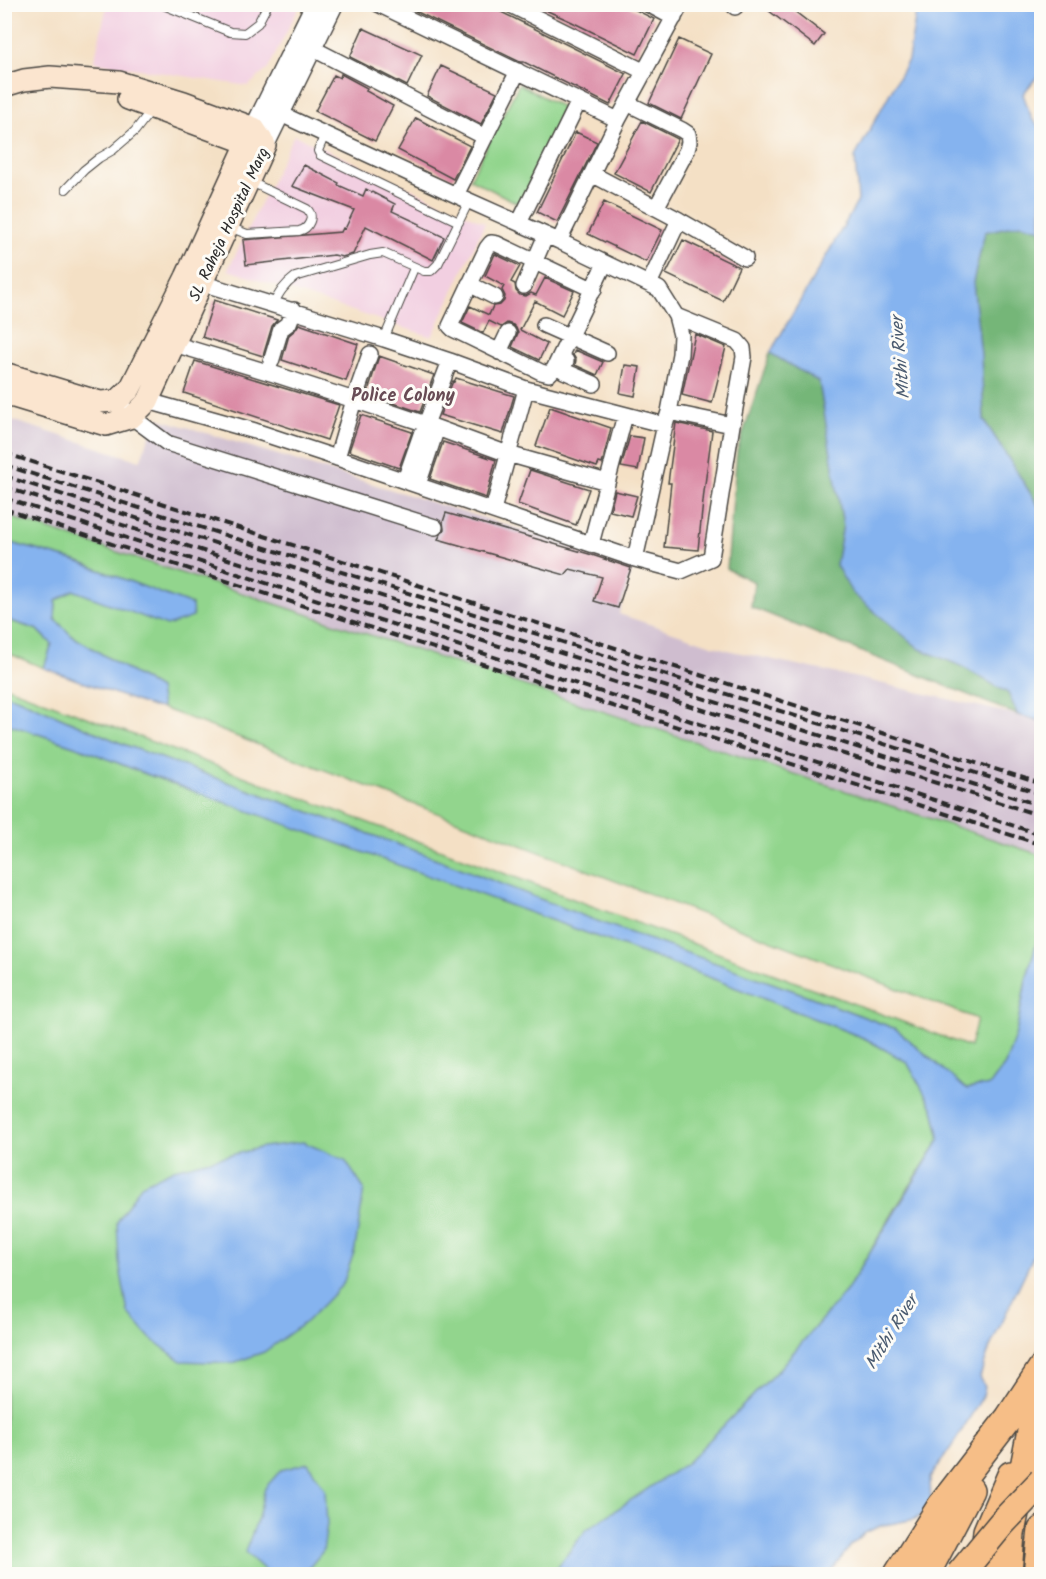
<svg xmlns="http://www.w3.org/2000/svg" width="1046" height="1579" viewBox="0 0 1046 1579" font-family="Kalam,sans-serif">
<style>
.built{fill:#f2cfe1}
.industrial{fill:#cfbdcf}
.green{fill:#92d58d;stroke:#5e805c;stroke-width:1.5}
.forest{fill:#75b678;stroke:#507052;stroke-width:1.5}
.water{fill:#85b3ef;stroke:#586f8d;stroke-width:1.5}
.building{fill:#da89a4}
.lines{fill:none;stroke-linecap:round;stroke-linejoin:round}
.service-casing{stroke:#494642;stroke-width:10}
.minor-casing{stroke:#494642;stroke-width:18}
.tertiary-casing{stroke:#494642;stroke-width:21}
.secondary-casing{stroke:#494642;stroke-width:24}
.motorway-casing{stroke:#494642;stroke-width:30}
.service{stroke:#fff;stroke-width:8}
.minor{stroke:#fff;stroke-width:15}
.tertiary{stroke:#fff;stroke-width:18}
.secondary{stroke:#fbe5cf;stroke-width:21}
.motorway{stroke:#f6be87;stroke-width:27}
.rail{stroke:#2b2b2b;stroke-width:4;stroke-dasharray:9 4.5;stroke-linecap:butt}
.motorway-bridge-casing{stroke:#494642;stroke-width:30;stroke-linecap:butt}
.motorway-bridge{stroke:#f6be87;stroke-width:27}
.labels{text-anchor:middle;stroke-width:6;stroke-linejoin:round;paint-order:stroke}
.street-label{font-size:16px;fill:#2b2b2b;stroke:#fdfcf7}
.water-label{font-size:18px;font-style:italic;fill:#4a5b70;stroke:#fdfcf7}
.neighbourhood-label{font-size:18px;font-weight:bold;fill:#684c55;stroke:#fdfcf7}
</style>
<rect width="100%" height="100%" fill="#fdfcf7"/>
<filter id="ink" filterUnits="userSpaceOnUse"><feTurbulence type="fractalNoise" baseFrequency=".0167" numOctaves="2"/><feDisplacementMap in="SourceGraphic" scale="12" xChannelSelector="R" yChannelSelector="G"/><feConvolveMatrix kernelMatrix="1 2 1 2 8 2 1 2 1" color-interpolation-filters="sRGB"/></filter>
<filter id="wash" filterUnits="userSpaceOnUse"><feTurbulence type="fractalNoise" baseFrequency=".008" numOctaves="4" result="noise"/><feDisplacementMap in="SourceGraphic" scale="24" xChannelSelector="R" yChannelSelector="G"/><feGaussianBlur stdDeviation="1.35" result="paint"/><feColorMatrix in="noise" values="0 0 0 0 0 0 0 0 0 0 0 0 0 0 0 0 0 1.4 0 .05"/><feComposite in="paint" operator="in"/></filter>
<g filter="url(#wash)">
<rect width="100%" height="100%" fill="#f4e0c5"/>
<path class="built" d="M 107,5 L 300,5 L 268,69 L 248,86 L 94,62 Z
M 294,135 L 485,223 L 432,337 L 228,270 Z"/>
<path class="industrial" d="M 5,418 L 140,461 L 157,418 L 634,564 L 619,614 L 727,650 L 867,680 L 1041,721 L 1041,855 L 5,515 Z"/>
<path class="green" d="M 519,84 L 570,111 L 521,205 L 470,179 Z
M 4,515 L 1041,855 L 1041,926 L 1026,980 L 1016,1033 L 1005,1065 L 990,1085 L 966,1089 L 896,1029 L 803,994 L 594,920 L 424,854 L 123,744 L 16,698 L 5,695 L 5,686 L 168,748 L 970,1047 L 977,1019 L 162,708 L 159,689 L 72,636 L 55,619 L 56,601 L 73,590 L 167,625 L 192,605 L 76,561 L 5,541 Z
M 4,619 L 38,630 L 52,644 L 44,668 L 5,652 Z
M 5,723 L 80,748 L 146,774 L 706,976 L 866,1039 L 907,1062 L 933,1109 L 940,1139 L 897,1206 L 847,1290 L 780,1368 L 688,1462 L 586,1530 L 552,1574 L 5,1574 Z"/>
<path class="forest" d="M 1021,224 L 1041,229 L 1041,510 L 984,420 L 981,355 L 973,281 L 985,232 Z
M 770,353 L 819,382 L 843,525 L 836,565 L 920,649 L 961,666 L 1008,693 L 1018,715 L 751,607 L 754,582 L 727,569 L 737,451 Z"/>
<path class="water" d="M 923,4 L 1041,5 L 1041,72 L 1023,94 L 1032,119 L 1041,129 L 1041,229 L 1021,224 L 985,232 L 973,282 L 981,355 L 984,420 L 1041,510 L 1041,721 L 1018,715 L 1008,693 L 961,666 L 920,649 L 852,593 L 836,565 L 843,525 L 819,382 L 770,353 L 858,201 L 855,157 L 908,60 L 916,13 Z
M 4,541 L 76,561 L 192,605 L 193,617 L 167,626 L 73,590 L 56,601 L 55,619 L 72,636 L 159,689 L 162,708 L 152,707 L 44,668 L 52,644 L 38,630 L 5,619 Z
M 5,695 L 16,698 L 123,744 L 424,854 L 594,920 L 803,994 L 896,1029 L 966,1089 L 990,1085 L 1005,1065 L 1016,1033 L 1026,981 L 1041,926 L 1041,1240 L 990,1347 L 980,1377 L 985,1387 L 983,1396 L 954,1443 L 930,1478 L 931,1507 L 915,1519 L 880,1526 L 865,1533 L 851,1545 L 829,1574 L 552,1574 L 586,1530 L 688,1462 L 780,1368 L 847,1290 L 940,1139 L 933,1109 L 907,1062 L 866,1039 L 706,976 L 146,774 L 80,748 L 5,723 Z
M 303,1142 L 345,1160 L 364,1189 L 355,1249 L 343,1284 L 307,1321 L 264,1352 L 233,1363 L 181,1361 L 149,1337 L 128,1313 L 119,1262 L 117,1222 L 141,1185 L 174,1169 L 263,1147 Z
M 308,1463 L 325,1489 L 327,1524 L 323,1551 L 304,1574 L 269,1574 L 245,1552 L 258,1518 L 265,1488 L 281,1470 Z"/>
<g id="blocks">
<path class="building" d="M 401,4 L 485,4 L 626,74 L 610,105 L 524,62 L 520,62 Z
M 532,4 L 624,4 L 654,19 L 637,54 L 570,21 Z
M 760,4 L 785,4 L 824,34 L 815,46 Z
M 363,28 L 422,55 L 407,86 L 350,57 Z
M 679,39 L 711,54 L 681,119 L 649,103 Z
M 441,66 L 497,92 L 481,124 L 427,96 Z
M 341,74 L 367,88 L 366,91 L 393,106 L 375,141 L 315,111 L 334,75 L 340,78 Z
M 416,118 L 470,146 L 453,179 L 398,150 Z
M 642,121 L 678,139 L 651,192 L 614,173 Z
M 576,132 L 597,142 L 557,222 L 537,212 Z
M 304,165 L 339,183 L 338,185 L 363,196 L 366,189 L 395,204 L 392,211 L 420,224 L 419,225 L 444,237 L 433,260 L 366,226 L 353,254 L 342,257 L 334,255 L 246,265 L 243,240 L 341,232 L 343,228 L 345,229 L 354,210 L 292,186 Z
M 604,202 L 662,230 L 646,262 L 588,234 Z
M 683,240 L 739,267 L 723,301 L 666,274 Z
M 495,254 L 520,266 L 511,282 L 515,284 L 516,291 L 520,295 L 526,296 L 531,293 L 536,295 L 545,278 L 574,291 L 562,315 L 535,301 L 520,330 L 547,344 L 539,360 L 512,347 L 518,333 L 516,328 L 513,325 L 507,323 L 501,327 L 489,321 L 483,333 L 462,323 L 470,306 L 489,315 L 493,306 L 500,305 L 504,301 L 505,296 L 502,290 L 504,286 L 485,276 Z
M 214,300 L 277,320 L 272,326 L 263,356 L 202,337 Z
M 299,324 L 358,344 L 346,381 L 282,360 L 289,335 L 295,330 Z
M 695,334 L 726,347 L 712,403 L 682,395 Z
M 575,350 L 603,362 L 597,375 L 575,365 L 576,360 L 573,355 Z
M 379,356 L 434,375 L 420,412 L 367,394 Z
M 195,361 L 339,405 L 327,440 L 184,393 Z
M 625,365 L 640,367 L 635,396 L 620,393 Z
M 456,378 L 514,396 L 503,434 L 440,415 L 453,381 L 454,382 Z
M 550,407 L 611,428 L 602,464 L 599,463 L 597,467 L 536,446 Z
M 361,415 L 412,432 L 399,468 L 349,451 Z
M 676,423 L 712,431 L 704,492 L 698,550 L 664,547 L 671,483 L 668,483 Z
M 630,436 L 644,438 L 638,470 L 621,467 Z
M 443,442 L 496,460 L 486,498 L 430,479 Z
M 530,470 L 589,489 L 576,525 L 518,504 Z
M 615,491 L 637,496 L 631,516 L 610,511 Z
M 446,513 L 589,554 L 631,568 L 618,608 L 594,601 L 602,577 L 570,569 L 565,575 L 438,539 L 444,529 L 443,522 Z"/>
</g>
</g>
<g filter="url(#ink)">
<use href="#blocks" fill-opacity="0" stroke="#494642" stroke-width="1.5"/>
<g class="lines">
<g class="service-casing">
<path id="service" d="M 161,4 L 230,32 L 245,33 L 258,23 L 268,4
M 325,134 L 318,151 L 320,155 L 459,222
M 66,189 L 84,170 L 99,158 L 113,150 L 135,131 L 152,109
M 229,227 L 247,234 L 299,231 C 309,229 315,216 307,209 L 249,181
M 273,305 C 279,293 284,285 295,277 L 370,255 L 383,253 L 424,271 L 431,271 L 438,264 L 469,201
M 384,339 L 414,268"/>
</g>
<g class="minor-casing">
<path id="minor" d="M 378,4 L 618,120
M 509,4 L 645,72
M 648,4 L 674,18
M 732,4 L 735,7 L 737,4
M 304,44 L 485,137
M 627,103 L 682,130 L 688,134 L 689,142 L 687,150 L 656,208
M 592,174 L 679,220 L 649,284
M 456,195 L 518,71
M 679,220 L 745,258
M 519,223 L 579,101
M 559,241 L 618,120 L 681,4
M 195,281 L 384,339 L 450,361 L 526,389 L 665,425 L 669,412 L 680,354 L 681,335 L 676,316 L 659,289 L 559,241 L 456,195 L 270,109
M 469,284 L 495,297
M 524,286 L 546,235
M 594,290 L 497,244 L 491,243 L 487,248 L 450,326 L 453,329 L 541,372 L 549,374 L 554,369 L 605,263
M 544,325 L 607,353
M 174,344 L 274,374 L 354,400 L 426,424 L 508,454 L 607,482
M 499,352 L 508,333
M 560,357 L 566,361 L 563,367 L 564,371 L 594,384
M 271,362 L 281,329 L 289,323 L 294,310
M 148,401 L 255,431 L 337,458 L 635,559 L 665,425
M 125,409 L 132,417 L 167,443 L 435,527
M 669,412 L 732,425
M 426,424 L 450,361
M 337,458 L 354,400 L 370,354
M 405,480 L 425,423
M 418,485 L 437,428
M 493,510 L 526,389
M 591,544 L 625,415
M 635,559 L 681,571 L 711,558 L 732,425 L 744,357 L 743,348 L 737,341 L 676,316"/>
</g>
<g class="tertiary-casing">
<path id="tertiary" d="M 254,128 L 315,4
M 265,145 L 334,4"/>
</g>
<g class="secondary-casing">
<path id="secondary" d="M 4,86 L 24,80 L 50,77 L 119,82 L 184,102 L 254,128 L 262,140
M 128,99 L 247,143 L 260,144
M 4,373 L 100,402 L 117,401 L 130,389 L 186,277 L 254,128
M 4,394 L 106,425 L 132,417 L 148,401 L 265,145"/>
</g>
<g class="motorway-casing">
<path id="motorway" d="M 898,1574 L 941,1506 L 1009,1418 L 1042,1368
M 926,1574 L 970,1490
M 983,1574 L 987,1531 L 1011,1475
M 1008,1574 L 1011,1533 L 1033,1421 L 1042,1397
M 1037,1574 L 1042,1530"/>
</g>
<use href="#service" class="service"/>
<use href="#minor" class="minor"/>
<use href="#tertiary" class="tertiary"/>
<use href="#secondary" class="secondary"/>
<use href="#motorway" class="motorway"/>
<path class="rail" d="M 4,453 L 1042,784
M 4,465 L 1042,794
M 4,476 L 1042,806
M 4,487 L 480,640 L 1042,816
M 4,498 L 1042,835
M 4,509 L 1042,845"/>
<g class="motorway-bridge-casing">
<path id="motorway-bridge" d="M 960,1574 L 1002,1523 L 1042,1481"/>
</g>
<use href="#motorway-bridge" class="motorway-bridge"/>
</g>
</g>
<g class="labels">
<g class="street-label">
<text transform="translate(228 224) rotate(-65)" y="6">SL Raheja Hospital Marg</text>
</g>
<g class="water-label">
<text transform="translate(900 358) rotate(-95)" y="6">Mithi River</text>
<text transform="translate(891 1332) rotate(-58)" y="6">Mithi River</text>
</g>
<g class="neighbourhood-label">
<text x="403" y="401">Police Colony</text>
</g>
</g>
<rect width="1046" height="1579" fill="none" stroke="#fdfcf7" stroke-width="24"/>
</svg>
